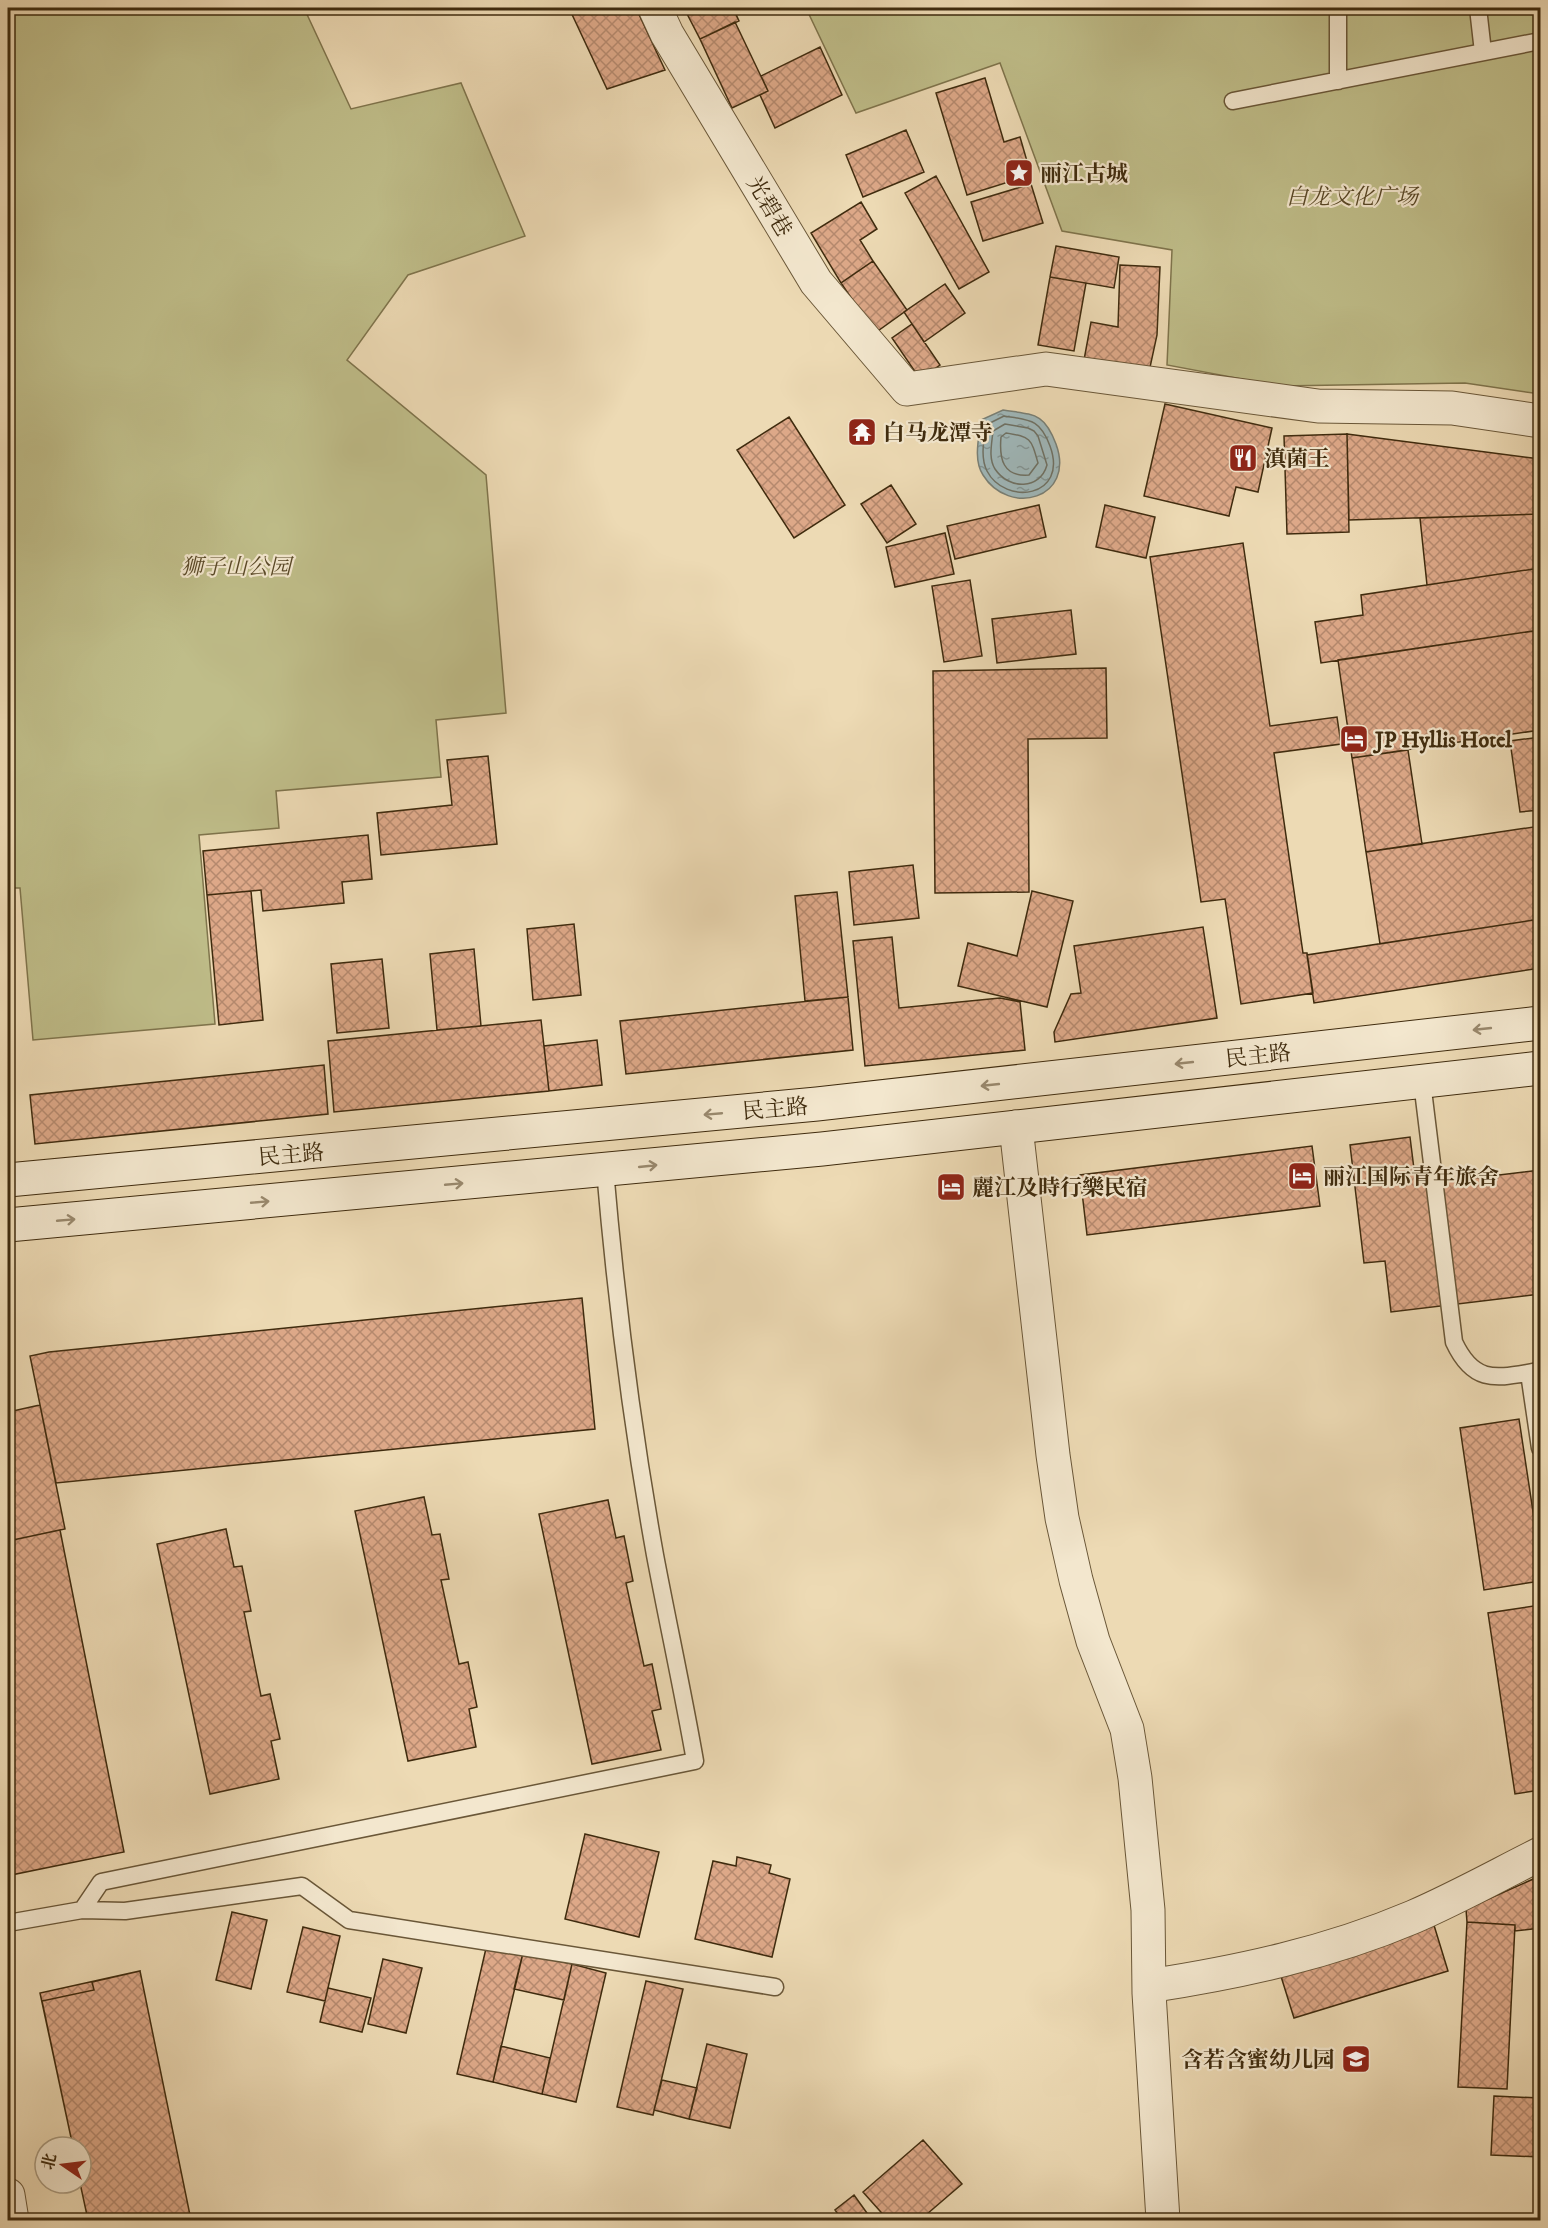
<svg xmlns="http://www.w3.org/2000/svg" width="1548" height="2228" viewBox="0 0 1548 2228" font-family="'IM FELL DW Pica','Noto Serif SC',serif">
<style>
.park{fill:#bfbd89;stroke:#7f744c;stroke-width:1.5}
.water{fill:url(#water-ripples);stroke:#797f75;stroke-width:1.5}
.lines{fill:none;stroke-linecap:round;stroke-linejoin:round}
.shore{stroke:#6f7164;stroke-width:1.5}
.building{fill:url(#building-cross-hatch);stroke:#3f2b0e;stroke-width:1.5}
.lane-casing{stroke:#6a5738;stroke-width:19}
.street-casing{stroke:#6a5738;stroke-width:35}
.secondary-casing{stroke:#3f2b0e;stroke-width:35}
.lane{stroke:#f3e7ce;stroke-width:16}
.street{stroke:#f3e7ce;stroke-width:33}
.secondary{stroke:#f3e7ce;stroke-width:33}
.oneway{stroke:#99896e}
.labels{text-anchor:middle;stroke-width:4.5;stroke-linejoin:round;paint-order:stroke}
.poi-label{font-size:22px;font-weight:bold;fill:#3f2b0e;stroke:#f3e7ce;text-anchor:start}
.park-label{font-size:22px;font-style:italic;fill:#594827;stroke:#f3e7ce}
.street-label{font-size:22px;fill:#3f2b0e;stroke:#f3e7ce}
</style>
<defs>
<pattern id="water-ripples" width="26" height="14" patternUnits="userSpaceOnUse" patternTransform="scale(1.5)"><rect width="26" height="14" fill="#9fb7b9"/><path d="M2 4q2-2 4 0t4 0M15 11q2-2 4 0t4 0" fill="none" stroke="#839595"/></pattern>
<pattern id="building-cross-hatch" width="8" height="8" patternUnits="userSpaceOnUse" patternTransform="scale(1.5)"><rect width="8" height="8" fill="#dda888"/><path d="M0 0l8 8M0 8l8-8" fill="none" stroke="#b5896e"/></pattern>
</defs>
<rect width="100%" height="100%" fill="#eddab4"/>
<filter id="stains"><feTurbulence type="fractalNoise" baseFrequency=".00333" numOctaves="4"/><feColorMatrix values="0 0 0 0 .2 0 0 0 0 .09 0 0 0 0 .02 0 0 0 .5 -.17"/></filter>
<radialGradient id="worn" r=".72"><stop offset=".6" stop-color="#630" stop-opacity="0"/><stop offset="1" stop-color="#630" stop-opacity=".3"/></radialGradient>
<path class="park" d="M 8,8 L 304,8 L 351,109 L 461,83 L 525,236 L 408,275 L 347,360 L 486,475 L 506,713 L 436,720 L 441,777 L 276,791 L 279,828 L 199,835 L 215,1024 L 33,1040 L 20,888 L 8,888 Z
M 806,8 L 1540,8 L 1540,394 L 1465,383 L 1279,386 L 1167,365 L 1172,250 L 1062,231 L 1000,63 L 856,113 Z"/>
<path class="water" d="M 1003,410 C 1034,415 1044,412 1056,444 C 1076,499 1009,517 983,475 C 973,460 979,437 981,420 Z"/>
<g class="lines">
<path class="shore" d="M 1004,416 C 1030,420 1040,419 1050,446 C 1069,498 1005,506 987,471 C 980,457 984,440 986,425 Z
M 1005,424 L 1028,428 L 1034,431 L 1038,436 L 1047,465 C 1040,490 1009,490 995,469 C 988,458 992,443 993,431 Z
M 1006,433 C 1031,437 1031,438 1038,463 L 1029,475 C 1003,477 999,459 1001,437 Z"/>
</g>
<path class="building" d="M 569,8 L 636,8 L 665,70 L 607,89 Z
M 684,8 L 733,8 L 739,21 L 700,39 Z
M 735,22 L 768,91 L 732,108 L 700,39 Z
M 820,47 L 842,95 L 775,128 L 760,95 L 768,91 L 761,76 Z
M 985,78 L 1004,142 L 1020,137 L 1031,175 L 967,195 L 936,93 Z
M 906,130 L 924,172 L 863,197 L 846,155 Z
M 936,176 L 989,272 L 959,289 L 905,193 Z
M 1031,184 L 1043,223 L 983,241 L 971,202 Z
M 861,202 L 877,229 L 860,240 L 873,261 L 841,283 L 811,233 Z
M 1056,246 L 1119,257 L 1114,288 L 1050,277 Z
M 873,261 L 907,310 L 875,333 L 841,283 Z
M 1120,265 L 1160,267 L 1157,335 L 1149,372 L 1084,360 L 1091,322 L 1118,327 Z
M 1050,277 L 1086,283 L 1074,351 L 1038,345 Z
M 945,284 L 965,313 L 924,342 L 904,312 Z
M 912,324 L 940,365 L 920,379 L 892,338 Z
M 1165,404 L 1272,428 L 1258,492 L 1236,487 L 1229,516 L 1144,496 Z
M 789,417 L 845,505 L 794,538 L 737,450 Z
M 1347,434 L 1540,459 L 1540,514 L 1349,520 Z
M 1347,434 L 1349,532 L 1287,534 L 1284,436 Z
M 891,485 L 916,524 L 887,543 L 861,504 Z
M 1039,505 L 1046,537 L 955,559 L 947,526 Z
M 1105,505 L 1155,517 L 1146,558 L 1096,547 Z
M 1540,514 L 1540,568 L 1427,585 L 1420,518 Z
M 945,533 L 954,574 L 895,587 L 886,547 Z
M 1243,543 L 1270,726 L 1337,717 L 1341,744 L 1274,753 L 1303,953 L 1307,953 L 1313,993 L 1241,1004 L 1225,899 L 1201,902 L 1150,557 Z
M 1540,568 L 1540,630 L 1321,663 L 1315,622 L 1363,615 L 1361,595 Z
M 970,580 L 982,656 L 944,662 L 932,586 Z
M 1071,610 L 1076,654 L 997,663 L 992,619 Z
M 1540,630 L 1540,730 L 1352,758 L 1338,660 Z
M 1106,668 L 1107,738 L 1028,739 L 1029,892 L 935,893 L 933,671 Z
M 1540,737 L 1540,810 L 1520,812 L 1510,741 Z
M 1408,750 L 1422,844 L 1366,852 L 1352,758 Z
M 488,756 L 497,844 L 381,855 L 377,813 L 452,805 L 447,760 Z
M 1540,826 L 1540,919 L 1380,944 L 1366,852 Z
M 368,835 L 372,879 L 342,882 L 344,903 L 263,911 L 261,890 L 207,895 L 203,851 Z
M 913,865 L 919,918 L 854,925 L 849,872 Z
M 251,891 L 263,1020 L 219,1025 L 207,895 Z
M 1032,891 L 1073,901 L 1047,1007 L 958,986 L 968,943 L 1017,956 Z
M 837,892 L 848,997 L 805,1001 L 795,896 Z
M 1540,919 L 1540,968 L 1314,1003 L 1307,955 Z
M 574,924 L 581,995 L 533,1000 L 527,929 Z
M 1203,927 L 1217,1018 L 1055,1042 L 1054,1032 L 1071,994 L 1081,993 L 1074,946 Z
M 892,937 L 899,1008 L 1000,998 L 1020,1002 L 1025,1050 L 865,1066 L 853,941 Z
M 474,949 L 481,1026 L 437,1030 L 430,954 Z
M 8,956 L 13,1004 L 8,1004 Z
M 382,959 L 389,1028 L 337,1033 L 331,964 Z
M 848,997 L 853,1050 L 626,1074 L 620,1021 Z
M 541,1020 L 549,1091 L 334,1112 L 328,1041 Z
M 597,1040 L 602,1085 L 549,1091 L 544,1046 Z
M 324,1065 L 328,1114 L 35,1144 L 30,1095 Z
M 1410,1137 L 1416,1185 L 1540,1170 L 1540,1294 L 1391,1312 L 1385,1261 L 1364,1263 L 1350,1145 Z
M 1312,1146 L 1320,1206 L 1087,1235 L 1080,1175 Z
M 582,1298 L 595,1429 L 56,1483 L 30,1356 L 49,1352 Z
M 40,1405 L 65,1529 L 8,1541 L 8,1412 Z
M 1519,1419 L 1540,1558 L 1540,1581 L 1484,1590 L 1460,1428 Z
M 424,1497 L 432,1535 L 440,1534 L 449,1579 L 441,1580 L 459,1664 L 468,1662 L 477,1707 L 469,1709 L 476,1747 L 408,1761 L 355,1511 Z
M 608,1500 L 616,1538 L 624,1536 L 633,1581 L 626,1583 L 644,1666 L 652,1664 L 661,1709 L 652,1711 L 661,1750 L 592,1764 L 539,1514 Z
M 226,1529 L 234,1567 L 242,1566 L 251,1611 L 244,1612 L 261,1696 L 270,1694 L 280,1739 L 271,1741 L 279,1779 L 210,1794 L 157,1544 Z
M 60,1530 L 124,1852 L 11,1875 L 8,1860 L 8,1541 Z
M 1540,1605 L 1540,1790 L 1515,1794 L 1488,1613 Z
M 585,1834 L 659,1852 L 639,1937 L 565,1919 Z
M 737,1857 L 771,1865 L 769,1873 L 790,1879 L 772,1957 L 695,1939 L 713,1861 L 736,1866 Z
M 1540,1876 L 1540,1928 L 1515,1931 L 1515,1925 L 1467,1922 L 1466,1909 Z
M 232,1912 L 267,1920 L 251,1989 L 216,1980 Z
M 1433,1922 L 1448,1971 L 1294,2018 L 1279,1970 Z
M 1467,1922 L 1515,1925 L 1507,2089 L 1458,2087 Z
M 303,1927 L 340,1936 L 325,2001 L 287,1992 Z
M 487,1944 L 523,1953 L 493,2082 L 457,2074 Z
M 523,1953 L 572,1964 L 564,2000 L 514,1989 Z
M 383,1959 L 422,1968 L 406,2033 L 368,2024 Z
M 572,1964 L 606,1973 L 576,2102 L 542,2094 Z
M 140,1971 L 191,2220 L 88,2220 L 80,2183 L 81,2147 L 73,2147 L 40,1993 Z
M 140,1971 L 191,2220 L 141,2220 L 141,2217 L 124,2220 L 88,2220 L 80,2183 L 81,2147 L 73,2147 L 42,2001 L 94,1990 L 92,1982 Z
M 646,1981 L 683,1989 L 653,2115 L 617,2107 Z
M 328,1988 L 371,1998 L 362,2032 L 320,2022 Z
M 707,2044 L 747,2054 L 730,2128 L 689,2119 Z
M 501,2046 L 550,2058 L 542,2094 L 493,2082 Z
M 662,2080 L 697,2088 L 689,2119 L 654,2110 Z
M 1494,2096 L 1540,2098 L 1540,2157 L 1491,2155 Z
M 923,2140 L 962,2184 L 920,2220 L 888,2220 L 863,2192 Z
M 854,2195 L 872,2220 L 836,2220 L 840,2217 L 835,2210 Z"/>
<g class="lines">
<g class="lane-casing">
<path id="lane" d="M 1338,8 L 1338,81
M 1478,8 L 1483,52
M 1233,101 L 1540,41
M 1422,1082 L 1454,1342 C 1475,1387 1499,1377 1540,1371
M 1529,1373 L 1540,1448
M 82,1910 L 125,1911 L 302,1886 L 349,1920 L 775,1987
M 8,1923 L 82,1910 L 101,1882 L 695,1761 C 683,1692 668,1624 655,1555 C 632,1427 616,1299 605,1170"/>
</g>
<g class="street-casing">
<path id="street" d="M 655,8 L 667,34 L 816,282 L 907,389 L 1046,369 L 1318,406 L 1452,408 L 1540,421
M 1016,1127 L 1053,1455 L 1062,1518 L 1076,1580 L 1093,1641 L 1127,1729 L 1135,1778 L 1148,1910 L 1149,1993 L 1163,2220
M 1149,1986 C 1240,1972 1328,1953 1413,1917 C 1457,1898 1498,1875 1540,1854
M 8,2195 L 12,2220"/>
</g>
<g class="secondary-casing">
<path id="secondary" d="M 8,1180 L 817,1104 L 1540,1023
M 8,1225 L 822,1149 L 1540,1068"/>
</g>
<use href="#lane" class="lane"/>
<use href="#street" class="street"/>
<use href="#secondary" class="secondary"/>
</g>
<defs><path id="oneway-shaft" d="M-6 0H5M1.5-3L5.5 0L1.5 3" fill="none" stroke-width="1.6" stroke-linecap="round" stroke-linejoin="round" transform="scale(1.5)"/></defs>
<g class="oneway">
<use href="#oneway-shaft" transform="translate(1482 1029) rotate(174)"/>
<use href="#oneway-shaft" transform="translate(1184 1063) rotate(174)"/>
<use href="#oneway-shaft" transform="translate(990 1085) rotate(174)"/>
<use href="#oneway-shaft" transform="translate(713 1114) rotate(175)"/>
<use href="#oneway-shaft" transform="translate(648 1166) rotate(-6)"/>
<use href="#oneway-shaft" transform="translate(454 1184) rotate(-5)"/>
<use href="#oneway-shaft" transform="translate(260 1202) rotate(-5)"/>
<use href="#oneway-shaft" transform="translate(66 1220) rotate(-5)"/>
</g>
<defs>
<g id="sight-square" transform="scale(1.5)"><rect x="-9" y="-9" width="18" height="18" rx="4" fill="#8f2418" stroke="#f3e7ce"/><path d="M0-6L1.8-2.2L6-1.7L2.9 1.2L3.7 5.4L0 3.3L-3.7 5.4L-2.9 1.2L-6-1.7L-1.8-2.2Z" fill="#fff"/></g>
<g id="temple-square" transform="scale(1.5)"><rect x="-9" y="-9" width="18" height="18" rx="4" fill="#8f2418" stroke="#f3e7ce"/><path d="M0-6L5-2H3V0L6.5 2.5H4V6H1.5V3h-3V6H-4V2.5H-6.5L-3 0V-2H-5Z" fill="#fff"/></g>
<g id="restaurant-square" transform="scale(1.5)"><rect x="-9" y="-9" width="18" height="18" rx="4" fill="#8f2418" stroke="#f3e7ce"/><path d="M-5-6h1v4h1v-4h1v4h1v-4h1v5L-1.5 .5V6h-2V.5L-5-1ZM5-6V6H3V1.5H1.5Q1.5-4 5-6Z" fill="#fff"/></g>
<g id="hotel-square" transform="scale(1.5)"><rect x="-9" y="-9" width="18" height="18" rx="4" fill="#8f2418" stroke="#f3e7ce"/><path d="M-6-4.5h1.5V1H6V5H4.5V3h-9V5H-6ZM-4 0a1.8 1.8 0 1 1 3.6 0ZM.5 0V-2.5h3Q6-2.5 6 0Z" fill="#fff"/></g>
<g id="school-square" transform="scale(1.5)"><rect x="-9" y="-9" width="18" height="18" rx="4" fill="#8f2418" stroke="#f3e7ce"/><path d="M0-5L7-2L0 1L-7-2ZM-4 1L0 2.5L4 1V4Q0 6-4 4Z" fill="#fff"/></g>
</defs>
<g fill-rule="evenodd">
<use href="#sight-square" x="1019" y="173"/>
<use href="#temple-square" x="862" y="432"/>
<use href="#restaurant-square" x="1243" y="458"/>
<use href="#hotel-square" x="1354" y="739"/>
<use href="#hotel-square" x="1302" y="1176"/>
<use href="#hotel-square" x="951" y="1187"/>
<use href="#school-square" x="1356" y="2059"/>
</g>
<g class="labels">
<g class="poi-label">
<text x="1040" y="181">丽江古城</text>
<text x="883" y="440">白马龙潭寺</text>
<text x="1264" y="466">滇菌王</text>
<text x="1375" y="747">JP Hyllis Hotel</text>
<text x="1323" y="1184">丽江国际青年旅舍</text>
<text x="972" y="1195">麗江及時行樂民宿</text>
<text x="1335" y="2067" text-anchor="end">含若含蜜幼儿园</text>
</g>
<g class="park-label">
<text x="1352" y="204">白龙文化广场</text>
<text x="236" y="574">狮子山公园</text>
</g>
<g class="street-label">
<text transform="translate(770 206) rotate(59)" y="8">光碧巷</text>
<text transform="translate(1258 1055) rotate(-6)" y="8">民主路</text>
<text transform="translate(775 1108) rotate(-5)" y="8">民主路</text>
<text transform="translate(291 1154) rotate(-5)" y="8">民主路</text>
</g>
</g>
<rect width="1548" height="2228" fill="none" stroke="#eddab4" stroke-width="30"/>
<rect x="9" y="9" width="1530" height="2210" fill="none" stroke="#3f2b0e" stroke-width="3"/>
<rect x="15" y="15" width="1518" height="2198" fill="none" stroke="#3f2b0e" stroke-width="1.5"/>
<g transform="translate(63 2165) rotate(284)"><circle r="28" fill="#f3e7ce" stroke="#ab9c81" stroke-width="1.5"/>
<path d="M0-4.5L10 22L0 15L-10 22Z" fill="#8f2418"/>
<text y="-9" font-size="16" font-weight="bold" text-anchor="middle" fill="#3f2b0e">北</text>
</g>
<rect width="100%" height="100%" filter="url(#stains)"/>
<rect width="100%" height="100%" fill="url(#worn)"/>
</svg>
